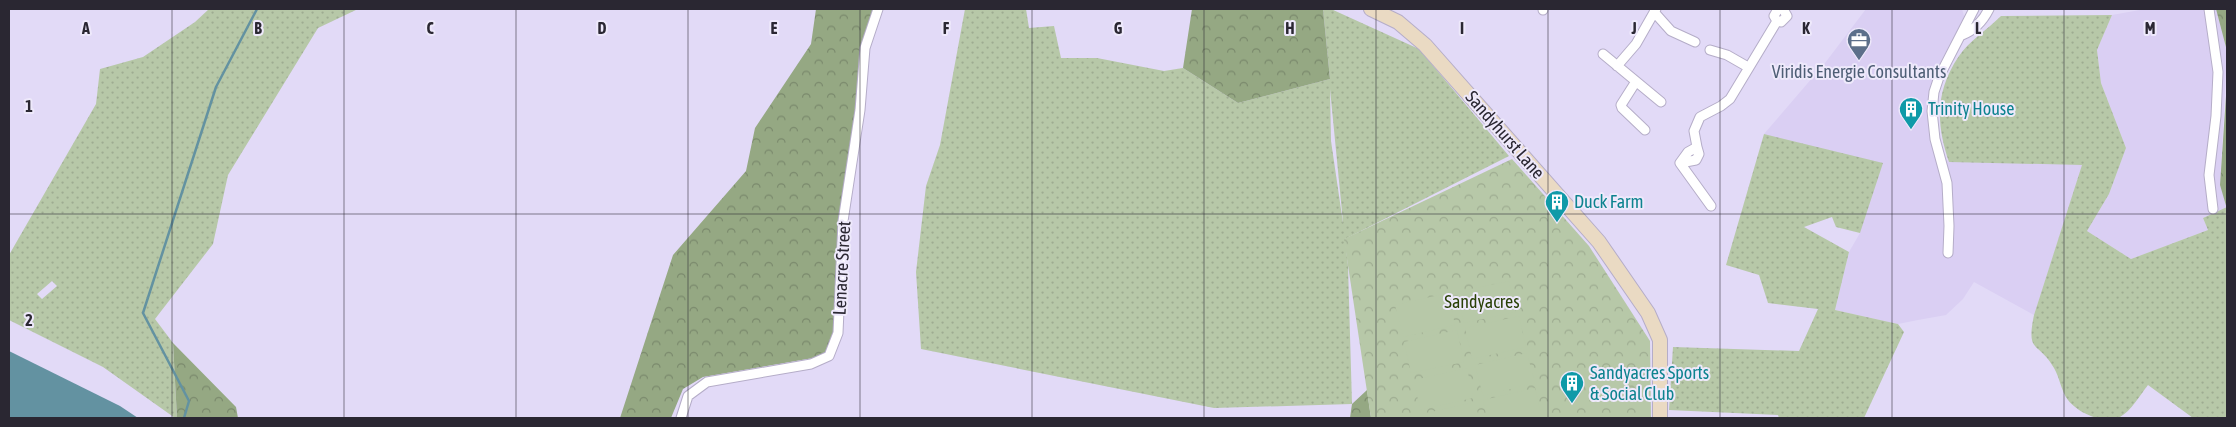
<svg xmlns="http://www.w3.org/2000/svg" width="2236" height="427" viewBox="0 0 2236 427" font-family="'Asap Condensed',sans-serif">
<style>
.built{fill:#dacff3}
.grass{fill:url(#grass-dots);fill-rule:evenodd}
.forest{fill:url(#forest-crowns)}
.park{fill:url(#park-crowns)}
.pitch{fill:#b7c8a8}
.water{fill:#6392a1}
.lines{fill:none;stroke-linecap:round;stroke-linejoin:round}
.stream{stroke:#6392a1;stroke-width:2.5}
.street-casing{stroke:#b5adc8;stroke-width:11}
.secondary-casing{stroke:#b5adc8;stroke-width:16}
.street{stroke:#fff;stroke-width:9}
.secondary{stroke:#eadac3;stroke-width:14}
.grid{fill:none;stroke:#2a2732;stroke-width:1;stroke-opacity:0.55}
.labels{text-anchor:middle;stroke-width:4;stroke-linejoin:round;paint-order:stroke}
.service-label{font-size:18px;fill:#4e5e75;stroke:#eee9fb}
.culture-label{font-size:18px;fill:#0d838f;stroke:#eee9fb;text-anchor:start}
.street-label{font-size:18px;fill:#2a2732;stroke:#eee9fb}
.park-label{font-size:18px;fill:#294006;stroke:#eee9fb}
.grid-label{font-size:16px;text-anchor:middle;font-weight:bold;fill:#2a2732;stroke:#eee9fb;stroke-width:4;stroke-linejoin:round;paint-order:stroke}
</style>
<defs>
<pattern id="grass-dots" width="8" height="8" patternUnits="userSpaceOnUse" patternTransform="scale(1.25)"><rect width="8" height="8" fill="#b7c8a8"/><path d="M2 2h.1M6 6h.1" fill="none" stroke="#9eac91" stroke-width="1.8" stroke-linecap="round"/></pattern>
<pattern id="forest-crowns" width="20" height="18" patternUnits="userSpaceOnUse" patternTransform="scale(1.25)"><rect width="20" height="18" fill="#95a883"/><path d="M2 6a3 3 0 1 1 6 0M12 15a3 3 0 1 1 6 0" fill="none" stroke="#7a896c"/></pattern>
<pattern id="park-crowns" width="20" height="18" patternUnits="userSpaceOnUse" patternTransform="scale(1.25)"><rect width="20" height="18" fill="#b7c8a8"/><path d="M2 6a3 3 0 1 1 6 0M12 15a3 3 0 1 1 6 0" fill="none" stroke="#9eac91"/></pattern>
</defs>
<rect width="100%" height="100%" fill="#e2daf7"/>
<path class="built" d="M 1866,9 L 1962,9 L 1966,23 L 1950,44 L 1939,65 L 1929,104 L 1931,141 L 1949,162 L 2083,163 L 2034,315 L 1974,282 L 1963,299 L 1946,315 L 1918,320 L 1898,324 L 1835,310 L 1849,252 L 1860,233 L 1764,134 L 1825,63 Z
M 2145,9 L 2216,9 L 2227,51 L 2220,185 L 2227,207 L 2203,218 L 2208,230 L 2131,259 L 2087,231 L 2109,194 L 2126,148 L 2101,83 L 2097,50 L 2112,15 Z"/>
<path class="grass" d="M 209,9 L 358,9 L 318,28 L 228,175 L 213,244 L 155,319 L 173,343 L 177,418 L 175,418 L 103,367 L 9,320 L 9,255 L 96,104 L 100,69 L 143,57 L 195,22 ZM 52,281 L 57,286 L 42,299 L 37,294 Z
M 965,9 L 1026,9 L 1029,28 L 1054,26 L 1061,58 L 1097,58 L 1164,71 L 1183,68 L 1238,103 L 1330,79 L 1323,9 L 1331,9 L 1419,49 L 1509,156 L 1345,239 L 1348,266 L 1352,404 L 1214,408 L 921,349 L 916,272 L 926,186 L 940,145 ZM 1330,89 L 1343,222 L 1343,223 L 1331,141 Z
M 2112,15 L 2097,50 L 2101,83 L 2126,148 L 2109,194 L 2087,231 L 2131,259 L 2208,230 L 2203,218 L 2227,207 L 2227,418 L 2193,418 L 2148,385 C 2140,395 2131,411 2120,417 C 2104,425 2078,413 2068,400 C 2061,391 2060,378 2054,368 C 2038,340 2026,355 2034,315 L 2082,165 L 1949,162 C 1936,124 1935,91 1959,56 C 1969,41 1988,29 2001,16 Z
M 1764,134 L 1883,163 L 1860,233 L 1836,227 L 1832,217 L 1804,227 L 1849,252 L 1835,310 L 1898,324 L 1904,332 L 1864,418 L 1779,418 L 1778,415 L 1669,410 L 1673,347 L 1799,351 L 1818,309 L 1768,303 L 1759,275 L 1726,265 Z"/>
<path class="forest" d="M 816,9 L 875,9 L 858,111 L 834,330 L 825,356 L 703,377 L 683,389 L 671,418 L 620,418 L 673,255 L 746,171 L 755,128 L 811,44 Z
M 1192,9 L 1323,9 L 1330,79 L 1238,103 L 1183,68 Z
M 2216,9 L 2227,9 L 2227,51 Z
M 2227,81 L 2227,209 L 2220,185 Z
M 173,343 L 236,407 L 238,418 L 177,418 Z
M 1367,390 L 1371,418 L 1350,418 L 1352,404 Z"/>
<path class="park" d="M 1512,159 L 1589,246 L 1650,341 L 1651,418 L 1371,418 L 1344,239 Z"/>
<path class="pitch" d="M 1509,281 L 1516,312 L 1464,323 L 1457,292 Z
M 1448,293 L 1455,325 L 1403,337 L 1395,305 Z
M 1519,316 L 1526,347 L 1472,359 L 1465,328 Z
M 1457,330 L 1464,362 L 1411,373 L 1404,342 Z
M 1527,353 L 1535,383 L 1483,396 L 1475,365 Z
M 1467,368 L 1473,398 L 1420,410 L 1414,380 Z
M 1535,388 L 1542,418 L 1487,418 L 1483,400 Z
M 1475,402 L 1479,418 L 1423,418 L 1422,414 Z"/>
<path class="water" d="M 9,351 L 120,406 L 138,418 L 9,418 Z"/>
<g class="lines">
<path class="stream" d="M 184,418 L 189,401 L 143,313 L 216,87 L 257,9"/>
<g class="street-casing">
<path id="street" d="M 1543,9 L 1543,10
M 1778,9 L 1774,16 L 1777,21 L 1781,22 L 1787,16 L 1783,9
M 2209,9 L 2218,72 L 2216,116 L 2209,175 L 2213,209
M 1654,12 L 1671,31 L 1695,42
M 1962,35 C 1975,30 1983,21 1989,9
M 1710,50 L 1727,55 L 1748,67
M 1603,54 L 1661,102
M 1617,66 L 1636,44 L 1656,9
M 1635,83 L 1621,105 L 1622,108 L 1645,130
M 1680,163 L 1696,160 L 1699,154 L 1697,147
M 1711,206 L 1680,163 L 1688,152 L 1697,147 L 1694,131 L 1700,117 L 1721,106 L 1730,99 L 1777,21
M 1948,253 L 1949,226 L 1947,183 L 1935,139 L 1932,111 L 1934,92 L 1939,77 L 1974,9
M 681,418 L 688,396 L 707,382 L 811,364 L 829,356 L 838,333 L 843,221 L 860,110 L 865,48 L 878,9"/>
</g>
<g class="secondary-casing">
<path id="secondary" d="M 1371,9 L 1398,22 L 1425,45 L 1599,242 L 1648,313 L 1660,340 L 1660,418"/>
</g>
<use href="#street" class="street"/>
<use href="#secondary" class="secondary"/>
</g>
<path class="grid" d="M 172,9 L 172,418M 344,9 L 344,418M 516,9 L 516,418M 688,9 L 688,418M 860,9 L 860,418M 1032,9 L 1032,418M 1204,9 L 1204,418M 1376,9 L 1376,418M 1548,9 L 1548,418M 1720,9 L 1720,418M 1892,9 L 1892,418M 2064,9 L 2064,418M 9,214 L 2227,214"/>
<defs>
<g id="office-pin" transform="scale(1.25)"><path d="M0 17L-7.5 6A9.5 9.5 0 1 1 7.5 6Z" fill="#5c6f8a" stroke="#eee9fb"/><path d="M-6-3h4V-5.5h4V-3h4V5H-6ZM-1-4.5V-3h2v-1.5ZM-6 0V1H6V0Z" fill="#fff"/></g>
<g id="building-pin" transform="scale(1.25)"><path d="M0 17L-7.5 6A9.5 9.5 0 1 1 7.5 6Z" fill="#0f9aa8" stroke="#eee9fb"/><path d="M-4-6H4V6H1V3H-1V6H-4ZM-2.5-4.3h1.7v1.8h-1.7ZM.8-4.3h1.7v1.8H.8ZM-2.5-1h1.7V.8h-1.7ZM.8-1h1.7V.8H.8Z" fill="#fff"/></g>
</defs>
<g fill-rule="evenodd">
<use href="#office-pin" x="1859" y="40"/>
<use href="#building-pin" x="1911" y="109"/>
<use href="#building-pin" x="1557" y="202"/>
<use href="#building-pin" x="1572" y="383"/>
</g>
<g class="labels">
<g class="service-label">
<text x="1859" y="78">Viridis Energie Consultants</text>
</g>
<g class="culture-label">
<text x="1928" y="115">Trinity House</text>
<text x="1574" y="208">Duck Farm</text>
<text x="1590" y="379">Sandyacres Sports<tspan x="1590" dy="21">&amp; Social Club</tspan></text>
</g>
<g class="street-label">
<text transform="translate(1505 135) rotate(49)" y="6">Sandyhurst Lane</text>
<text transform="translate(842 268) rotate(-87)" y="6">Lenacre Street</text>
</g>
<g class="park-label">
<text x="1482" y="308">Sandyacres</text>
</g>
</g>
<g class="grid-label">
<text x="86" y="34">A</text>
<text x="258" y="34">B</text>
<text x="430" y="34">C</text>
<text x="602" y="34">D</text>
<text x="774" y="34">E</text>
<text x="946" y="34">F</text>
<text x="1118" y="34">G</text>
<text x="1290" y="34">H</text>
<text x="1462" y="34">I</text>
<text x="1634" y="34">J</text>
<text x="1806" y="34">K</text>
<text x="1978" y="34">L</text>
<text x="2150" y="34">M</text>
<text x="29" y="112">1</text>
<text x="29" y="326">2</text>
</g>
<rect width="2236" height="427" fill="none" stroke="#2a2732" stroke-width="20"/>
</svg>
